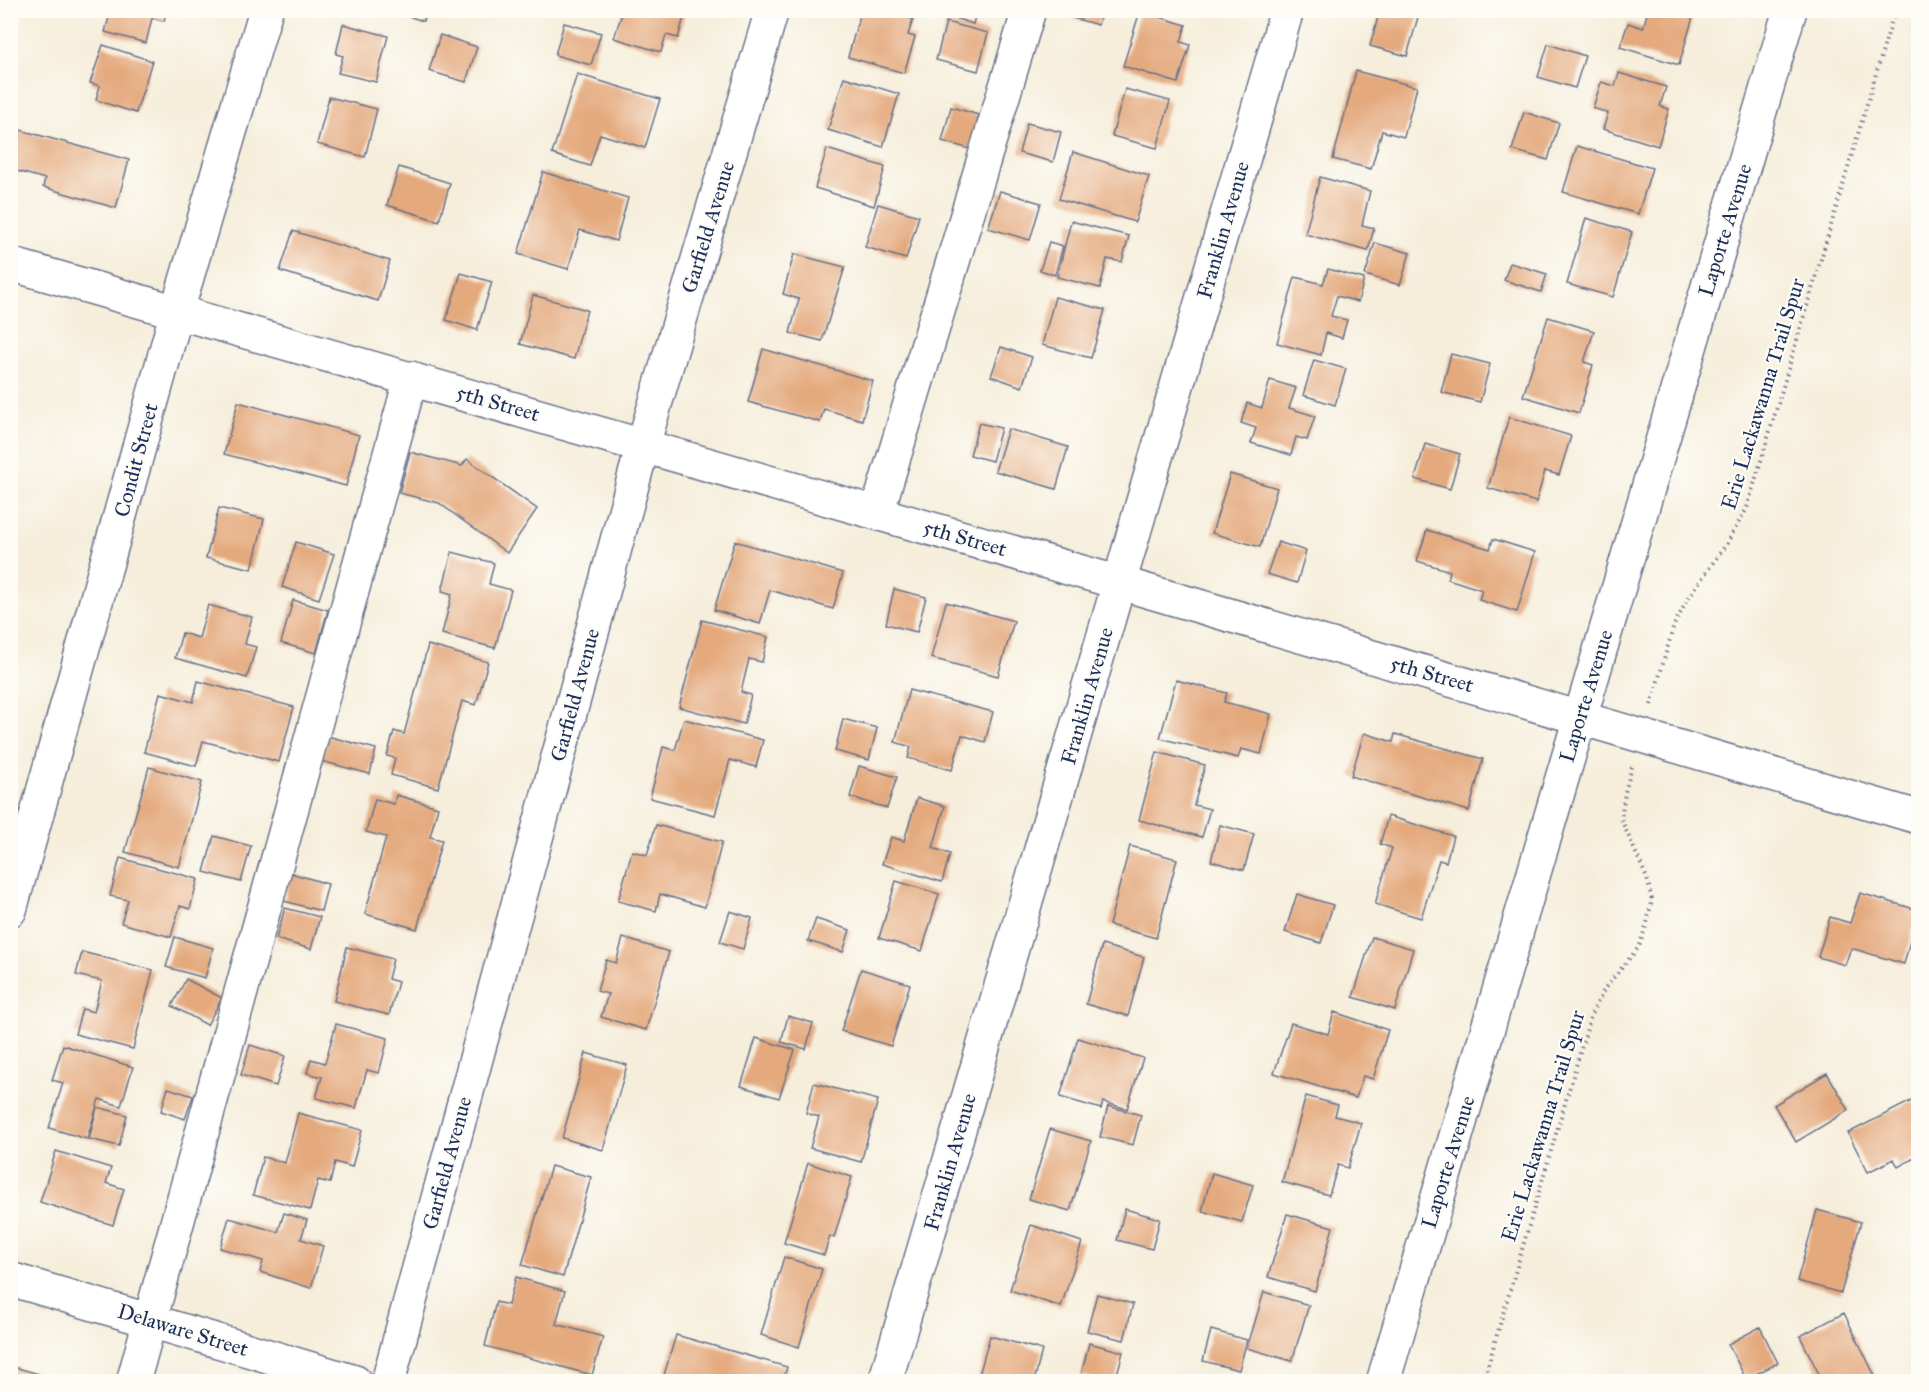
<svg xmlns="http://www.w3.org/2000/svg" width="1929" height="1392" viewBox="0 0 1929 1392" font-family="'IM FELL Great Primer',serif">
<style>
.building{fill:#e4a97d}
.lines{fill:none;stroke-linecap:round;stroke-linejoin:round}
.minor-casing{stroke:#68728a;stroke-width:36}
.path{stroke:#68728a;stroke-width:4;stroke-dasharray:1.5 4.5;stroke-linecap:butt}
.minor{stroke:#fff;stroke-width:33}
.labels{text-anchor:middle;stroke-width:4.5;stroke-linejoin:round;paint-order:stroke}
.street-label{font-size:21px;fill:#1b2f5e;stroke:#fdfcf7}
</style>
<rect width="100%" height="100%" fill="#fdfcf7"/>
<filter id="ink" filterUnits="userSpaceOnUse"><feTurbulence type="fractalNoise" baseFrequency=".0167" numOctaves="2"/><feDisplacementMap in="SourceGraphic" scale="12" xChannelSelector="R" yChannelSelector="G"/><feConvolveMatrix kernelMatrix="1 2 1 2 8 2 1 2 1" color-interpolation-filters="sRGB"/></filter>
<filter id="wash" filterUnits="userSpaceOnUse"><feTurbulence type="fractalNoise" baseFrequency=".008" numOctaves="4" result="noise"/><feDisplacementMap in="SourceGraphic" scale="24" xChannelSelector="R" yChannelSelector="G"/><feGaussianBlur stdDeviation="1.35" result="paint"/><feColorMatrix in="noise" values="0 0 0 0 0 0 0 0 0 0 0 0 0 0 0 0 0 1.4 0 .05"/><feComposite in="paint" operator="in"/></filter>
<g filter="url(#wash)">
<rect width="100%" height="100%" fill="#f6eedb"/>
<g id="blocks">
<path class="building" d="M 111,10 L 167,10 L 164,21 L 152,18 L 146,43 L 105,32 Z
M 390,10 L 427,10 L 423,21 Z
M 623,10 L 686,10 L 678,38 L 666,35 L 661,52 L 614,38 Z
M 861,10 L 884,10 L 913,19 L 908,35 L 915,37 L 904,73 L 848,57 Z
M 943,10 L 977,10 L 973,24 L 942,14 Z
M 1067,10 L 1102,10 L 1098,25 L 1066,16 Z
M 1380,10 L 1420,10 L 1407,56 L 1370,46 Z
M 1648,10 L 1695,10 L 1679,65 L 1620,47 L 1628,23 L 1643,28 Z
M 1140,11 L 1186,25 L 1181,42 L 1190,45 L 1178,83 L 1123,66 Z
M 946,22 L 988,33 L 978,71 L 936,60 Z
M 564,23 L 601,33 L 591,65 L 555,55 Z
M 343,24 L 388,36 L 376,82 L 338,73 L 343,56 L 336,54 Z
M 440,35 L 477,47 L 466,82 L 429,71 Z
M 1548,44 L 1585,56 L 1575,88 L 1538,77 Z
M 103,45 L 152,61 L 136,113 L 96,100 L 100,86 L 90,83 Z
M 1356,71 L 1417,87 L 1404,137 L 1382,131 L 1371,169 L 1333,159 Z
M 1619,73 L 1666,87 L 1660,106 L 1669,109 L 1658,146 L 1603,129 L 1608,113 L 1593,108 L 1601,82 L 1615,86 Z
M 577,74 L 660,99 L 645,148 L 600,134 L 590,166 L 552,154 Z
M 844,77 L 899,94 L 883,147 L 828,130 Z
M 1125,89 L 1170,101 L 1157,148 L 1112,136 Z
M 329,97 L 377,109 L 365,157 L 317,144 Z
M 951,107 L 979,115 L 970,149 L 942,141 Z
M 1524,112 L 1559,123 L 1548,160 L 1512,150 Z
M 1027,123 L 1061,132 L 1053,162 L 1019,153 Z
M 13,128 L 129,160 L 116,208 L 43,187 L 45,179 L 10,169 L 10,137 Z
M 1577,146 L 1652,168 L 1638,214 L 1563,192 Z
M 827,149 L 885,167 L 874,206 L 815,188 Z
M 1073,152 L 1149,176 L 1135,222 L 1059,199 Z
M 399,167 L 450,183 L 439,221 L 387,205 Z
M 543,172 L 628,198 L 616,241 L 580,230 L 568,269 L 518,254 Z
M 1320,177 L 1370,191 L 1362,225 L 1374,228 L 1368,251 L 1305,234 Z
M 1000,191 L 1041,203 L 1030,240 L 988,228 Z
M 878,204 L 919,216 L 906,259 L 865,247 Z
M 1586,218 L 1632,232 L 1613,297 L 1567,284 Z
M 1071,221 L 1129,236 L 1122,262 L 1107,259 L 1100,288 L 1057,277 Z
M 293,231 L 390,261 L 378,301 L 280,271 Z
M 1049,242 L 1063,246 L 1055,275 L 1040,270 Z
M 1375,243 L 1410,253 L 1400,285 L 1365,275 Z
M 794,254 L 845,267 L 822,341 L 790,333 L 799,299 L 783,294 Z
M 1510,263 L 1547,274 L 1541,292 L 1504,280 Z
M 1328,269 L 1364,279 L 1358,302 L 1337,296 L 1331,316 L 1347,320 L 1342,338 L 1326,333 L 1321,355 L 1277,343 L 1295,277 L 1323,284 Z
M 461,273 L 492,282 L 477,330 L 446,320 Z
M 533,295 L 587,310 L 574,359 L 520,344 Z
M 1055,297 L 1105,310 L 1091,358 L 1042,345 Z
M 1548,317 L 1594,331 L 1584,362 L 1593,365 L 1579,413 L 1523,396 Z
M 1001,347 L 1032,357 L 1022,387 L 991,376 Z
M 763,349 L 873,381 L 862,420 L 824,409 L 820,422 L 748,402 Z
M 1451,354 L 1490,364 L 1480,402 L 1441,392 Z
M 1314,360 L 1346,369 L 1335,405 L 1303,395 Z
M 1270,380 L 1296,388 L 1289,408 L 1315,416 L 1307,440 L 1296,437 L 1291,455 L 1251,443 L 1256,428 L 1241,423 L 1247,403 L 1262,408 Z
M 238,402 L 359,435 L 346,486 L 224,454 Z
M 1509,417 L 1571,436 L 1559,475 L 1545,471 L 1536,502 L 1488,488 Z
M 979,423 L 1001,428 L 992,461 L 970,455 Z
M 1008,429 L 1068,447 L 1056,489 L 995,471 Z
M 1425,444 L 1460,454 L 1450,489 L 1415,479 Z
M 410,452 L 462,466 L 467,459 L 537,509 L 507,553 L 439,503 L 399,493 Z
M 1230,474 L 1277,488 L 1260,547 L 1212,533 Z
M 219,508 L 264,519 L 252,569 L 206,558 Z
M 1427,530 L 1490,549 L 1493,539 L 1535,552 L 1517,612 L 1479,600 L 1482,590 L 1448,579 L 1450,571 L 1417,561 Z
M 735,541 L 843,573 L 833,609 L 770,590 L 760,624 L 714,610 Z
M 296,542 L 334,554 L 319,599 L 282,587 Z
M 1278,542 L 1306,551 L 1297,583 L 1267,574 Z
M 452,552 L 494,563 L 489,584 L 511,590 L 495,648 L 442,634 L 452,594 L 442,591 Z
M 894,589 L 926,597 L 917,632 L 886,624 Z
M 293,600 L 328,610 L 316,653 L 281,643 Z
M 946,602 L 1014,621 L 998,676 L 931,658 Z
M 208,605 L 252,617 L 245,644 L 256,647 L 247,678 L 175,658 L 182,633 L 199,638 Z
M 702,620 L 768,637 L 762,662 L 749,659 L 741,692 L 751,695 L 744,724 L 679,707 Z
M 428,645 L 488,662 L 476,705 L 462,701 L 438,788 L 391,775 L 395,758 L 387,756 L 394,731 L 404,734 Z
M 1176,680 L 1227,693 L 1224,702 L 1271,714 L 1261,754 L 1241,749 L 1238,758 L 1160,738 Z
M 198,681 L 294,707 L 279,762 L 203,741 L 196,766 L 144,752 L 160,693 L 193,702 Z
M 909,690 L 993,712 L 985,742 L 962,735 L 952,770 L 908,758 L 911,747 L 895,742 Z
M 684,719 L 763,740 L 756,767 L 730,760 L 715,815 L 650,798 L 663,747 L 675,750 Z
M 843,719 L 877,728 L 869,760 L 835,751 Z
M 1364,733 L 1393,742 L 1395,734 L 1483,759 L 1469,811 L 1351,776 Z
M 327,736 L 376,749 L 370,774 L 321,761 Z
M 1157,752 L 1205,765 L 1194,805 L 1210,809 L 1202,837 L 1139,820 Z
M 859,766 L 897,777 L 887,808 L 850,797 Z
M 149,767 L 202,782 L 179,867 L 125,852 Z
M 396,795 L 438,807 L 430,837 L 442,840 L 417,929 L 365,914 L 386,837 L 366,832 L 375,799 L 394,804 Z
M 917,798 L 945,806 L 933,848 L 950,854 L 942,882 L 882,864 L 891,837 L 904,841 Z
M 1388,816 L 1453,836 L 1446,862 L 1439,860 L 1421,918 L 1375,904 L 1392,848 L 1380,844 Z
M 656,825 L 722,842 L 705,907 L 660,894 L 656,911 L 618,901 L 632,851 L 647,855 Z
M 1220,825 L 1254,834 L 1244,870 L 1211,861 Z
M 214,836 L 251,846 L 241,882 L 204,872 Z
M 1130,846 L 1177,859 L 1156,938 L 1109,925 Z
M 120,858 L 198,879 L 190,909 L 180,906 L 171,937 L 121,923 L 128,900 L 110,896 Z
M 291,873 L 328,884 L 321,911 L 284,901 Z
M 896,881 L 939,894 L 922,951 L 879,938 Z
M 1860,893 L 1918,910 L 1904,964 L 1851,948 L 1845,965 L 1818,957 L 1830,917 L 1850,923 Z
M 1297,894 L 1333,905 L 1321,943 L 1285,932 Z
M 285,908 L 320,917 L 311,949 L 276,939 Z
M 730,911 L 752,918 L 743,949 L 720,942 Z
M 816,919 L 850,930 L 843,952 L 808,941 Z
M 175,937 L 213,948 L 205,978 L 166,967 Z
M 1372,937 L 1413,949 L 1395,1010 L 1353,997 Z
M 623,938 L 669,952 L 646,1030 L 601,1017 L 608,994 L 597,991 L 606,960 L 616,963 Z
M 1102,945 L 1144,957 L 1128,1016 L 1086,1004 Z
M 347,947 L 393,959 L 388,979 L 398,982 L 389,1015 L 334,1001 Z
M 82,952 L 153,970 L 133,1049 L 75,1034 L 82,1009 L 94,1012 L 102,981 L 76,975 Z
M 861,969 L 910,984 L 891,1046 L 841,1031 Z
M 186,979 L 222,998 L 207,1025 L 172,1006 Z
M 1334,1012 L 1388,1030 L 1373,1079 L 1363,1076 L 1356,1098 L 1274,1073 L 1291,1023 L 1328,1034 Z
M 788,1016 L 813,1023 L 806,1049 L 781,1042 Z
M 336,1024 L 388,1038 L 379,1073 L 367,1070 L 356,1108 L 316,1098 L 322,1077 L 307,1073 L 311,1059 L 325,1063 Z
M 756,1038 L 795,1050 L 779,1098 L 741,1086 Z
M 1078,1038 L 1143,1058 L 1127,1109 L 1103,1102 L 1101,1109 L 1060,1097 Z
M 63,1045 L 133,1067 L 121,1106 L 99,1099 L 87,1139 L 49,1128 L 63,1083 L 52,1080 Z
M 250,1045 L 285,1056 L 276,1086 L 241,1075 Z
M 586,1053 L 627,1065 L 603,1150 L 562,1138 Z
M 1827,1073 L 1849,1110 L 1796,1142 L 1774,1105 Z
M 814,1083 L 878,1100 L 861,1162 L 810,1148 L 819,1117 L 806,1113 Z
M 168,1088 L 193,1096 L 185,1119 L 161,1111 Z
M 1306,1096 L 1338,1105 L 1335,1116 L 1361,1123 L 1348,1168 L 1338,1165 L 1329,1195 L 1282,1182 Z
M 1913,1100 L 1918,1110 L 1918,1156 L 1898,1167 L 1894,1159 L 1868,1172 L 1848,1133 Z
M 1108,1106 L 1141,1115 L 1133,1145 L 1100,1137 Z
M 97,1107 L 127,1115 L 119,1146 L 89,1139 Z
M 298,1113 L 362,1130 L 352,1167 L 335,1162 L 330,1183 L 318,1180 L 310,1210 L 253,1195 L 263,1157 L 285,1163 Z
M 1050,1129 L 1091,1141 L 1070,1211 L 1029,1199 Z
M 56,1151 L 111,1168 L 106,1183 L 124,1189 L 113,1225 L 40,1202 Z
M 808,1163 L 852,1177 L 834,1238 L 830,1236 L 824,1255 L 784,1243 Z
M 551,1166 L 591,1177 L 563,1277 L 522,1265 Z
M 1212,1173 L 1253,1185 L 1242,1222 L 1202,1211 Z
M 1125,1209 L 1160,1219 L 1152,1249 L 1117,1240 Z
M 1817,1210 L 1861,1222 L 1841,1293 L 1797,1281 Z
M 284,1213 L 307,1220 L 301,1239 L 323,1246 L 311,1288 L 260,1272 L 263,1261 L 220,1248 L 229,1218 L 278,1232 Z
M 1287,1214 L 1333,1227 L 1315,1291 L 1268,1277 Z
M 1031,1225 L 1082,1242 L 1061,1307 L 1010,1290 Z
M 784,1257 L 822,1269 L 799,1347 L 761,1335 Z
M 516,1277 L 565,1291 L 556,1324 L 603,1337 L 592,1375 L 485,1346 L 496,1302 L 508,1305 Z
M 1264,1292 L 1309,1305 L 1292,1361 L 1247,1348 Z
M 1097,1294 L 1133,1304 L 1124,1340 L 1087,1331 Z
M 1844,1313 L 1875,1376 L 1864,1382 L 1823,1382 L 1800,1336 Z
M 1760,1327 L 1778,1363 L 1746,1379 L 1728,1344 Z
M 1211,1330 L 1247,1340 L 1239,1370 L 1203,1361 Z
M 676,1335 L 787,1367 L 783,1382 L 685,1382 L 664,1375 Z
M 990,1336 L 1042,1350 L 1034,1382 L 977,1382 Z
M 1089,1343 L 1123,1352 L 1115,1382 L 1104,1382 L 1081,1375 Z
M 10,1366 L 50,1377 L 49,1382 L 10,1382 Z"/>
</g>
</g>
<g filter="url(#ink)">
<use href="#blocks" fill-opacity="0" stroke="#68728a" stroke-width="1.5"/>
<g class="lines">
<g class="minor-casing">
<path id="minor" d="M 10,264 L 1120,583 L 1918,817
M 877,513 L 1029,10
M 10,910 L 177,311 L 266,10
M 10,1279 L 355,1382
M 133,1382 L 411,378
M 388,1382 L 643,445 L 772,10
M 885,1382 L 1287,10
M 1383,1382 L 1790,10"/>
</g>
<path class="path" d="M 1651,705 L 1674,625 L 1689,597 L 1727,543 L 1747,508 L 1895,10
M 1483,1382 L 1591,1015 L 1605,988 L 1639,947 L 1647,923 L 1652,900 L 1647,878 L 1621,819 L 1625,792 L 1632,767"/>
<use href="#minor" class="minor"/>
</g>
</g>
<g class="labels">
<g class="street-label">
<text transform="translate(708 227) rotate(-73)" y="7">Garfield Avenue</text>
<text transform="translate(1223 230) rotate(-74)" y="7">Franklin Avenue</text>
<text transform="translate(1725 230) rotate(-73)" y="7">Laporte Avenue</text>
<text transform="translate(1763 394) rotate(-73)" y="7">Erie Lackawanna Trail Spur</text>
<text transform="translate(498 403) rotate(16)" y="7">5th Street</text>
<text transform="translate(136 460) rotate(-75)" y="7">Condit Street</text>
<text transform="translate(965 538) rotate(16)" y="7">5th Street</text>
<text transform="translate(1432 674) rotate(16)" y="7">5th Street</text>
<text transform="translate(575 695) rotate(-75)" y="7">Garfield Avenue</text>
<text transform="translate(1087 696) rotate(-74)" y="7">Franklin Avenue</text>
<text transform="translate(1586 696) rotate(-73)" y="7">Laporte Avenue</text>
<text transform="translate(1543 1126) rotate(-73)" y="7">Erie Lackawanna Trail Spur</text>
<text transform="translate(950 1162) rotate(-74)" y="7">Franklin Avenue</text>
<text transform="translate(1448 1162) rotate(-73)" y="7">Laporte Avenue</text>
<text transform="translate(447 1163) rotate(-75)" y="7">Garfield Avenue</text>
<text transform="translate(183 1330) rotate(17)" y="7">Delaware Street</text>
</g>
</g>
<rect width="1929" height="1392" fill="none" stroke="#fdfcf7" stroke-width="36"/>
</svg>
